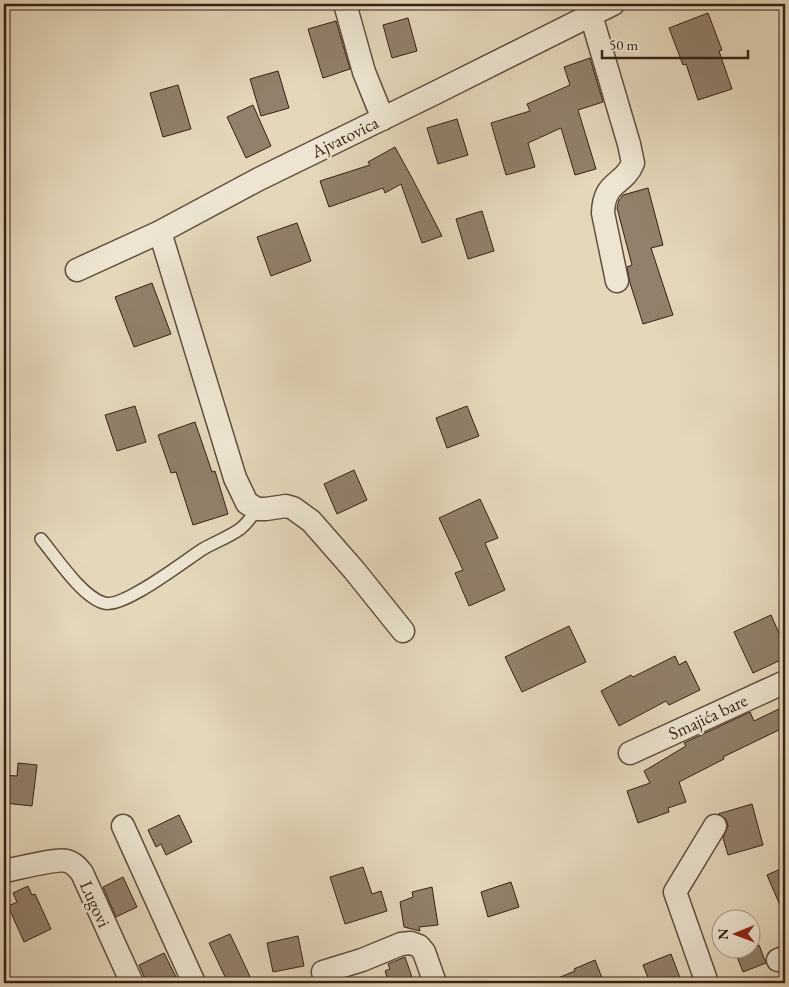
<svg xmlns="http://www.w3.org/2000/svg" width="789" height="987" viewBox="0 0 789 987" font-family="'EB Garamond',serif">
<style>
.building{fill:#91806b;stroke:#372115}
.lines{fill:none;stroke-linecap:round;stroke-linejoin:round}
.lane-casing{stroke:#624e3e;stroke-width:14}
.street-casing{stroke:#624e3e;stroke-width:25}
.lane{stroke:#ede5d2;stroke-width:11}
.street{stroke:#ede5d2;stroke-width:22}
.labels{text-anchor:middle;stroke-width:4.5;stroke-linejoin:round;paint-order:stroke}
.street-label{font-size:18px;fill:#372115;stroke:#ede5d2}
</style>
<rect width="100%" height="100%" fill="#e4d7ba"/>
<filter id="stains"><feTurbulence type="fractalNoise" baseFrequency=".004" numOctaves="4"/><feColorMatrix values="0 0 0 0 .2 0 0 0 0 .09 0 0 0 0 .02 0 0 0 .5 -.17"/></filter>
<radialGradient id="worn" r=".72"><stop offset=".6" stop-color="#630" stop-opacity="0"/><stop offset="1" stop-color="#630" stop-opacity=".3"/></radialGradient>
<path class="building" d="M 708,13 L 722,50 L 719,51 L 732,89 L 698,100 L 686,64 L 683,65 L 669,28 Z
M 408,18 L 417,51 L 392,58 L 383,25 Z
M 336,21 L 350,69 L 323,78 L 308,29 Z
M 590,58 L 603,102 L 578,110 L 596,169 L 575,175 L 561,128 L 528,143 L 535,167 L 506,175 L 491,123 L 530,111 L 527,104 L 570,85 L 564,67 Z
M 278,71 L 289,108 L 261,116 L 250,79 Z
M 178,85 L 191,129 L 163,137 L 150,93 Z
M 253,105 L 271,146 L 246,158 L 227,117 Z
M 457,119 L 468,155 L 438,164 L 427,128 Z
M 395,147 L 412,178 L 442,236 L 422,243 L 401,184 L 385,193 L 383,188 L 329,207 L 320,181 L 370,165 L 368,162 Z
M 648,188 L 663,245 L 651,248 L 673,315 L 643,324 L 630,283 L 627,267 L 632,265 L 617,208 L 619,200 L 623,195 Z
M 482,211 L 494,251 L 468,259 L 456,219 Z
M 297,223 L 311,261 L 271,276 L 257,237 Z
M 152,283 L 171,334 L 134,347 L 115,297 Z
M 135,406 L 146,442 L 117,451 L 105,415 Z
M 467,406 L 479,436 L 447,448 L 436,418 Z
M 195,422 L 212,472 L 215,471 L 228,514 L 193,525 L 176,472 L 171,473 L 158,435 Z
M 354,470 L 367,500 L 337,514 L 324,484 Z
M 480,499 L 498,538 L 485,543 L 505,590 L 469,606 L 455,573 L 463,570 L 439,518 Z
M 771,615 L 785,647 L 785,658 L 753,673 L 734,632 Z
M 569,626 L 586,662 L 522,692 L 505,657 Z
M 675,656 L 679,665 L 686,661 L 700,690 L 669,705 L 666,701 L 619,726 L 601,691 L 631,675 L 633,677 Z
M 785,706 L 785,727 L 723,757 L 724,759 L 679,782 L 686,802 L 668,808 L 669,812 L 638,823 L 627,791 L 650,783 L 644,771 L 686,746 L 684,743 L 750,712 L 754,721 Z
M 18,763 L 37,765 L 32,806 L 4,803 L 4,775 L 17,776 Z
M 752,804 L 763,845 L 728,855 L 723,838 L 728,826 L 726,819 L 718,814 Z
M 179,815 L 192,842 L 166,855 L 161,844 L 156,847 L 148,830 Z
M 363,867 L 372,894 L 381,891 L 387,911 L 345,924 L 330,877 Z
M 785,867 L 785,917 L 767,875 Z
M 123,877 L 137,907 L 116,917 L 103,887 Z
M 511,882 L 519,907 L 488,917 L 481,892 Z
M 28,886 L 32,895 L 35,894 L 51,929 L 24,942 L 8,906 L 17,902 L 13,893 Z
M 432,887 L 438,925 L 419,927 L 420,931 L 404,927 L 400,902 L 413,897 L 412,892 Z
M 230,934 L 253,983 L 228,983 L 209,943 Z
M 298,936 L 304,966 L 273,972 L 267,943 Z
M 759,945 L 766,963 L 743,972 L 736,954 L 752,950 L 752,948 Z
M 164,953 L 179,983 L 147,983 L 139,965 Z
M 671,954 L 682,983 L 650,983 L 643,965 Z
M 405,957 L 414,983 L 389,983 L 385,971 L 390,969 L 388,964 Z
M 595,960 L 604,983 L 546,983 L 575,971 L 574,969 Z"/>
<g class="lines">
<g class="lane-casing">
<path id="lane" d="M 41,539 C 56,557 82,597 104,603 C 123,609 184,561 203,549 C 215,542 229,537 240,529 C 247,524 252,516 257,509"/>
</g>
<g class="street-casing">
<path id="street" d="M 345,4 L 364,72 L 383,119
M 591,15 L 629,144 L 633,163 C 624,186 604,180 603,213 L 617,281
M 160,232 L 235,478 L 247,503 L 257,509 L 266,509 L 286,506 L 293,508 L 311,521 L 354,570 L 403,631
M 77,270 L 160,232 L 259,179 L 433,94 L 613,4
M 630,753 L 785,682
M 123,826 L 194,983
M 4,871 C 17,869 56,858 67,861 C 74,863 78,868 82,873 L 132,983
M 778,960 L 785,957
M 329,983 L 323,972 L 362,960 L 401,944 L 411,943 L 419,946 L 424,952 L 435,983
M 707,983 L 675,892 L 715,826"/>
</g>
<use href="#lane" class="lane"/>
<use href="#street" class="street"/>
</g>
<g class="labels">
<g class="street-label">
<text transform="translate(345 137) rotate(-26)" y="6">Ajvatovica</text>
<text transform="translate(708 717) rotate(-25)" y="6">Smajića bare</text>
<text transform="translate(95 904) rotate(66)" y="6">Lugovi</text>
</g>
</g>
<rect width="789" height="987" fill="none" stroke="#e4d7ba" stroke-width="20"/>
<rect x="5" y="5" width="779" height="977" fill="none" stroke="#372115" stroke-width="2.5"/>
<rect x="10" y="10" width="769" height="967" fill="none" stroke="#372115"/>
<g transform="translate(736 934) rotate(269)"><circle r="24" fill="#ede5d2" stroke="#a49786"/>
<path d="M0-4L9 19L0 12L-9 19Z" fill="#8f2418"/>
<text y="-8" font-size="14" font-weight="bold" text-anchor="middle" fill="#372115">N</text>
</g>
<path d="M602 50v8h146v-8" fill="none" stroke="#372115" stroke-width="2.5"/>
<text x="609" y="50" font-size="15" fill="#372115" stroke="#ede5d2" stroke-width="4" paint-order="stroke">50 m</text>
<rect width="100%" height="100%" filter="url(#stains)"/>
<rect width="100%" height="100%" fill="url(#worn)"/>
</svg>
